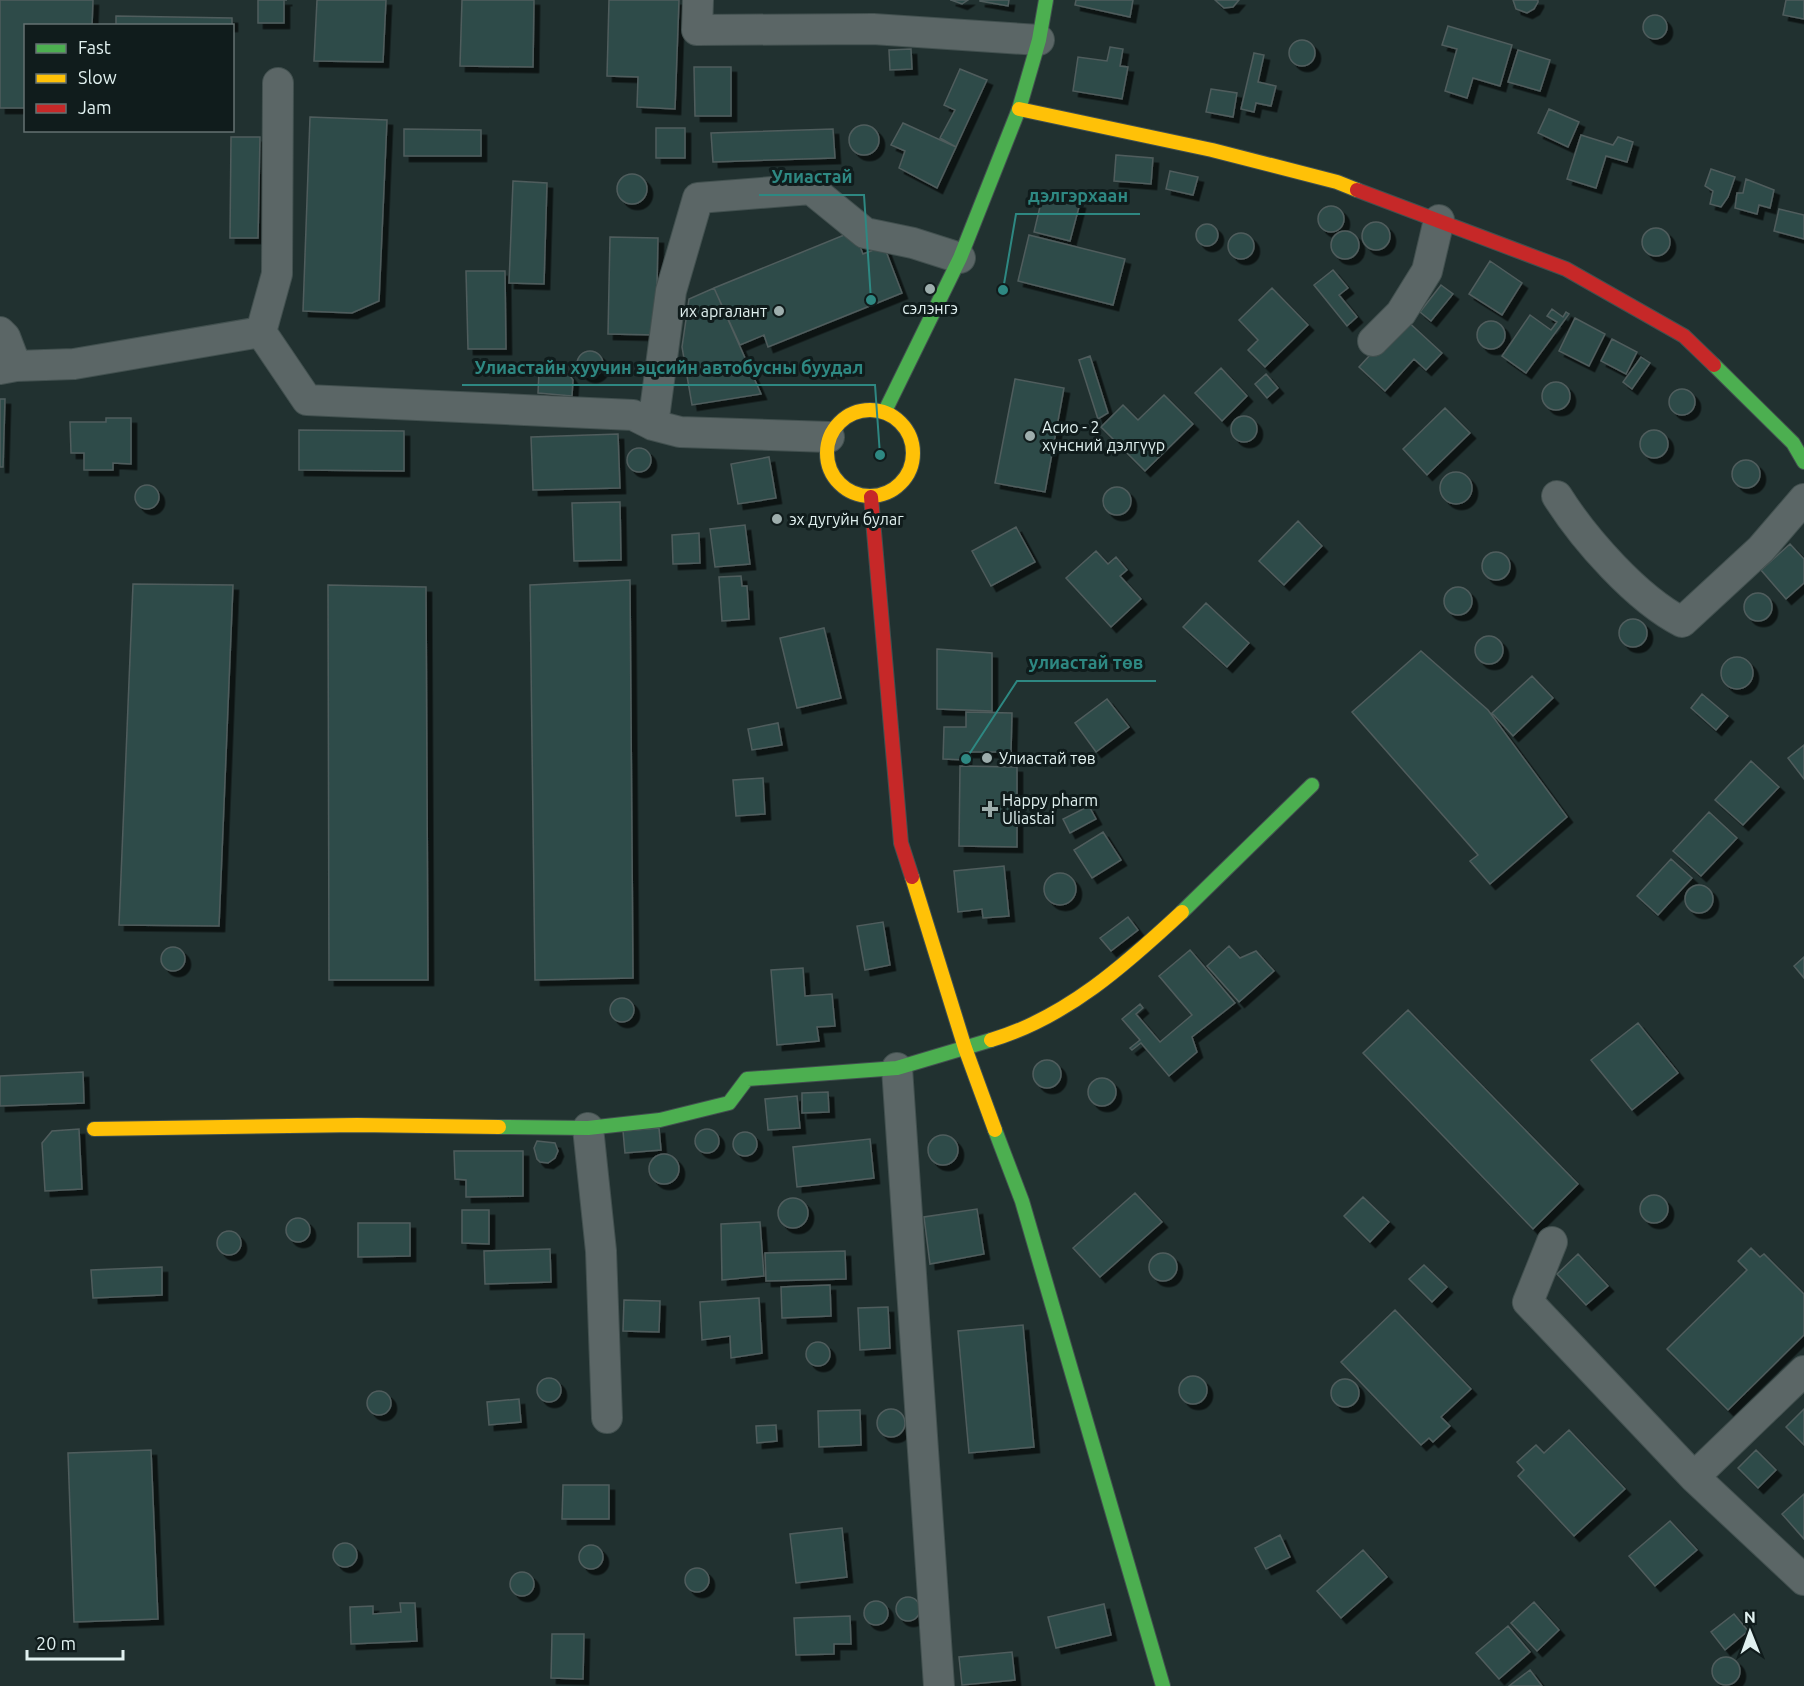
<svg xmlns="http://www.w3.org/2000/svg" width="1804" height="1686" viewBox="0 0 1804 1686" font-family="Ubuntu,sans-serif">
<style>
.building{fill:#2f4b4a;stroke:#505d5d;stroke-width:1.5;filter:url(#shadow)}
.lines{fill:none;stroke-linecap:round;stroke-linejoin:round}
.street-casing{stroke:#42504f;stroke-width:32}
.fast-casing{stroke:#42504f;stroke-width:16}
.slow-casing{stroke:#42504f;stroke-width:16}
.jam-casing{stroke:#42504f;stroke-width:16}
.street{stroke:#5b6666;stroke-width:30}
.fast{stroke:#4caf50;stroke-width:14}
.slow{stroke:#ffc107;stroke-width:14}
.jam{stroke:#c62828;stroke-width:14}
.poi-dot{fill:#9eaead;stroke:#101c1c;stroke-width:2}
.labels{text-anchor:middle;stroke-width:6;stroke-linejoin:round;paint-order:stroke}
.poi-label{font-size:16px;fill:#e1f1f0;stroke:#101c1c;text-anchor:start}
.leader{fill:none;stroke:#2e8882;stroke-width:2}
.callout-dot{fill:#2e8882;stroke:#101c1c;stroke-width:2}
.callout-label{font-size:18px;text-anchor:middle;font-weight:bold;fill:#2e8882;stroke:#101c1c;stroke-width:6;stroke-linejoin:round;paint-order:stroke}
</style>
<defs>
<filter id="shadow"><feDropShadow dx="5.5" dy="5.5" stdDeviation="0" flood-color="#0009"/></filter>
</defs>
<rect width="100%" height="100%" fill="#213130"/>
<path class="building" d="M 0,0 L 93,0 L 92,26 L 26,26 L 26,108 L 0,108 Z
M 258,0 L 287,0 L 284,0 L 284,23 L 258,23 Z
M 317,0 L 386,0 L 383,62 L 314,61 Z
M 462,0 L 534,0 L 533,67 L 460,66 Z
M 609,0 L 679,0 L 675,109 L 637,107 L 638,77 L 607,76 Z
M 951,0 L 950,0 L 968,0 L 962,4 Z
M 980,0 L 1009,0 L 1008,6 L 980,1 Z
M 1076,0 L 1133,0 L 1130,17 L 1075,5 Z
M 1239,0 L 1233,7 L 1224,8 L 1215,0 Z
M 1513,0 L 1538,0 L 1538,2 L 1534,9 L 1527,13 L 1516,9 Z
M 1786,0 L 1804,0 L 1804,19 L 1783,15 Z
M1643 27a12 12 0 1 1 24 0a12 12 0 1 1-24 0Z
M 116,16 L 232,18 L 232,26 L 116,26 Z
M 1448,26 L 1512,45 L 1500,86 L 1473,78 L 1467,98 L 1445,91 L 1457,49 L 1442,45 Z
M1289 53a13 13 0 1 1 26 0a13 13 0 1 1-26 0Z
M 1110,47 L 1123,49 L 1120,66 L 1128,67 L 1122,99 L 1073,91 L 1078,57 L 1107,61 Z
M 911,49 L 912,69 L 890,70 L 889,50 Z
M 1518,50 L 1550,60 L 1540,91 L 1508,82 Z
M 1254,53 L 1264,55 L 1258,82 L 1276,86 L 1271,106 L 1256,103 L 1254,112 L 1241,109 Z
M 694,67 L 731,67 L 731,116 L 695,116 Z
M 960,69 L 987,80 L 956,147 L 940,138 L 955,110 L 944,105 Z
M 1211,89 L 1237,93 L 1233,117 L 1206,112 Z
M 1549,109 L 1579,122 L 1568,147 L 1538,133 Z
M 310,117 L 387,120 L 379,301 L 352,313 L 303,311 Z
M 903,123 L 956,147 L 937,188 L 899,168 L 905,151 L 891,145 Z
M849 140a15 15 0 1 1 30 0a15 15 0 1 1-30 0Z
M 656,128 L 685,128 L 685,158 L 656,158 Z
M 404,129 L 481,130 L 481,156 L 404,156 Z
M 833,129 L 835,158 L 713,162 L 711,133 Z
M 1581,135 L 1613,145 L 1618,137 L 1633,142 L 1627,162 L 1606,156 L 1596,188 L 1567,179 Z
M 231,137 L 260,137 L 258,238 L 230,238 Z
M 1116,155 L 1153,158 L 1151,184 L 1114,181 Z
M 1711,169 L 1735,177 L 1728,197 L 1721,207 L 1710,204 L 1713,191 L 1705,186 Z
M 1170,171 L 1198,177 L 1193,195 L 1166,189 Z
M617 189a15 15 0 1 1 30 0a15 15 0 1 1-30 0Z
M 1746,179 L 1774,190 L 1770,208 L 1759,205 L 1757,214 L 1735,208 L 1737,193 L 1743,193 Z
M 513,181 L 547,183 L 544,284 L 509,283 Z
M 1043,194 L 1080,203 L 1070,241 L 1034,232 Z
M1318 219a13 13 0 1 1 26 0a13 13 0 1 1-26 0Z
M 1779,209 L 1804,215 L 1804,239 L 1774,231 Z
M1362 236a14 14 0 1 1 28 0a14 14 0 1 1-28 0Z
M1196 235a11 11 0 1 1 22 0a11 11 0 1 1-22 0Z
M1642 242a14 14 0 1 1 28 0a14 14 0 1 1-28 0Z
M 854,231 L 863,254 L 884,246 L 902,293 L 768,347 L 764,335 L 740,345 L 714,288 Z
M1331 245a14 14 0 1 1 28 0a14 14 0 1 1-28 0Z
M1228 246a13 13 0 1 1 26 0a13 13 0 1 1-26 0Z
M 1029,235 L 1125,259 L 1113,305 L 1018,281 Z
M 610,237 L 658,238 L 656,335 L 608,334 Z
M 1490,261 L 1522,283 L 1502,315 L 1469,294 Z
M 1333,270 L 1348,288 L 1339,295 L 1357,317 L 1347,326 L 1314,285 Z
M 466,271 L 505,271 L 506,349 L 468,349 Z
M 1441,285 L 1453,294 L 1431,321 L 1420,312 Z
M 714,288 L 761,394 L 692,405 L 682,347 L 689,299 Z
M 1272,288 L 1308,325 L 1265,367 L 1248,350 L 1258,340 L 1239,320 Z
M 1552,309 L 1563,317 L 1566,312 L 1569,314 L 1526,373 L 1502,356 L 1530,315 L 1551,330 L 1557,322 L 1547,316 Z
M 1404,318 L 1442,353 L 1426,370 L 1414,359 L 1385,391 L 1359,367 Z
M 1575,318 L 1605,334 L 1589,366 L 1559,351 Z
M1477 335a14 14 0 1 1 28 0a14 14 0 1 1-28 0Z
M 1612,339 L 1637,352 L 1626,374 L 1601,361 Z
M577 364a13 13 0 1 1 26 0a13 13 0 1 1-26 0Z
M 1090,356 L 1108,413 L 1098,419 L 1079,360 Z
M 1641,357 L 1650,363 L 1632,389 L 1623,382 Z
M 1221,368 L 1247,396 L 1222,421 L 1195,393 Z
M 539,371 L 568,373 L 573,380 L 572,396 L 538,393 Z
M 1266,374 L 1278,388 L 1267,398 L 1255,384 Z
M 1015,379 L 1064,388 L 1045,492 L 995,483 Z
M1542 396a14 14 0 1 1 28 0a14 14 0 1 1-28 0Z
M1669 402a13 13 0 1 1 26 0a13 13 0 1 1-26 0Z
M 1164,395 L 1193,424 L 1145,471 L 1101,427 L 1123,405 L 1138,420 Z
M 0,399 L 5,399 L 3,467 L 0,467 Z
M 1445,408 L 1470,433 L 1427,475 L 1403,449 Z
M1231 429a13 13 0 1 1 26 0a13 13 0 1 1-26 0Z
M 106,418 L 131,418 L 131,464 L 113,463 L 113,470 L 84,470 L 84,453 L 71,453 L 70,422 L 106,422 Z
M 299,430 L 404,431 L 404,471 L 299,470 Z
M1640 444a14 14 0 1 1 28 0a14 14 0 1 1-28 0Z
M 618,434 L 620,488 L 533,490 L 531,437 Z
M627 460a12 12 0 1 1 24 0a12 12 0 1 1-24 0Z
M 769,457 L 776,498 L 738,504 L 731,464 Z
M1732 474a14 14 0 1 1 28 0a14 14 0 1 1-28 0Z
M1440 488a16 16 0 1 1 32 0a16 16 0 1 1-32 0Z
M135 497a12 12 0 1 1 24 0a12 12 0 1 1-24 0Z
M1103 501a14 14 0 1 1 28 0a14 14 0 1 1-28 0Z
M 620,502 L 621,560 L 574,561 L 572,503 Z
M 1298,521 L 1322,546 L 1284,585 L 1259,561 Z
M 745,525 L 750,564 L 715,567 L 710,529 Z
M 1016,527 L 1035,562 L 991,586 L 972,551 Z
M 699,533 L 700,563 L 673,564 L 672,535 Z
M 1790,544 L 1804,559 L 1804,583 L 1786,599 L 1761,570 Z
M 1096,551 L 1108,564 L 1116,557 L 1127,570 L 1120,576 L 1141,599 L 1111,627 L 1066,578 Z
M1482 566a14 14 0 1 1 28 0a14 14 0 1 1-28 0Z
M 741,576 L 742,586 L 747,586 L 749,619 L 722,621 L 719,577 Z
M 630,580 L 633,978 L 535,980 L 530,585 Z
M 133,584 L 233,585 L 219,926 L 119,925 Z
M 328,585 L 426,587 L 428,980 L 329,980 Z
M1444 601a14 14 0 1 1 28 0a14 14 0 1 1-28 0Z
M1744 607a14 14 0 1 1 28 0a14 14 0 1 1-28 0Z
M 1206,603 L 1249,643 L 1227,667 L 1183,627 Z
M1619 633a14 14 0 1 1 28 0a14 14 0 1 1-28 0Z
M 824,628 L 841,698 L 797,708 L 780,638 Z
M1475 650a14 14 0 1 1 28 0a14 14 0 1 1-28 0Z
M 937,649 L 992,653 L 992,711 L 937,709 Z
M 1421,651 L 1488,710 L 1567,817 L 1490,884 L 1470,861 L 1478,855 L 1352,712 Z
M1721 673a16 16 0 1 1 32 0a16 16 0 1 1-32 0Z
M 1532,676 L 1553,698 L 1513,736 L 1492,713 Z
M 1702,694 L 1728,716 L 1716,730 L 1691,708 Z
M 1107,699 L 1129,727 L 1096,752 L 1075,723 Z
M 966,712 L 1012,713 L 1011,752 L 966,752 L 966,760 L 943,759 L 944,727 L 966,727 Z
M 778,723 L 782,745 L 752,750 L 748,729 Z
M 1804,745 L 1804,779 L 1788,758 Z
M 1751,761 L 1779,787 L 1743,825 L 1715,800 Z
M 960,766 L 1017,767 L 1017,847 L 959,846 Z
M 763,778 L 765,814 L 736,816 L 733,780 Z
M 1089,806 L 1096,819 L 1070,833 L 1063,819 Z
M 1709,812 L 1737,838 L 1701,876 L 1673,851 Z
M 1103,832 L 1121,860 L 1092,878 L 1074,850 Z
M 1671,859 L 1692,878 L 1658,915 L 1637,896 Z
M 1004,866 L 1009,916 L 983,918 L 982,909 L 958,912 L 954,871 Z
M1044 889a16 16 0 1 1 32 0a16 16 0 1 1-32 0Z
M1685 899a14 14 0 1 1 28 0a14 14 0 1 1-28 0Z
M 1128,917 L 1138,930 L 1111,951 L 1100,938 Z
M 883,922 L 890,965 L 865,970 L 857,926 Z
M 1229,946 L 1240,958 L 1256,951 L 1274,971 L 1239,1002 L 1207,966 Z
M161 959a12 12 0 1 1 24 0a12 12 0 1 1-24 0Z
M 1190,950 L 1235,1003 L 1192,1037 L 1197,1052 L 1169,1076 L 1141,1043 L 1132,1050 L 1130,1048 L 1140,1040 L 1122,1019 L 1140,1004 L 1143,1008 L 1136,1014 L 1160,1042 L 1192,1015 L 1159,976 Z
M 1804,957 L 1804,978 L 1794,966 Z
M 803,968 L 805,996 L 832,994 L 835,1026 L 817,1027 L 819,1041 L 777,1045 L 771,970 Z
M610 1010a12 12 0 1 1 24 0a12 12 0 1 1-24 0Z
M 1408,1010 L 1578,1184 L 1533,1229 L 1363,1053 Z
M 1638,1023 L 1678,1073 L 1632,1110 L 1591,1060 Z
M1033 1074a14 14 0 1 1 28 0a14 14 0 1 1-28 0Z
M 83,1072 L 84,1103 L 0,1106 L 0,1076 Z
M1088 1092a14 14 0 1 1 28 0a14 14 0 1 1-28 0Z
M 828,1092 L 829,1112 L 802,1113 L 802,1093 Z
M 797,1096 L 800,1128 L 768,1130 L 765,1099 Z
M 659,1128 L 661,1150 L 625,1153 L 623,1131 Z
M695 1141a12 12 0 1 1 24 0a12 12 0 1 1-24 0Z
M 79,1129 L 82,1189 L 45,1191 L 42,1143 L 52,1131 Z
M733 1144a12 12 0 1 1 24 0a12 12 0 1 1-24 0Z
M928 1150a15 15 0 1 1 30 0a15 15 0 1 1-30 0Z
M 870,1139 L 874,1178 L 797,1187 L 793,1147 Z
M 537,1141 L 555,1143 L 558,1151 L 555,1158 L 548,1163 L 540,1162 L 537,1159 L 534,1148 Z
M 454,1151 L 523,1151 L 523,1196 L 466,1197 L 466,1180 L 455,1179 Z
M649 1169a15 15 0 1 1 30 0a15 15 0 1 1-30 0Z
M 1135,1193 L 1162,1222 L 1100,1277 L 1073,1248 Z
M1640 1209a14 14 0 1 1 28 0a14 14 0 1 1-28 0Z
M 1363,1197 L 1389,1222 L 1370,1242 L 1344,1216 Z
M778 1213a15 15 0 1 1 30 0a15 15 0 1 1-30 0Z
M 977,1209 L 984,1254 L 930,1264 L 924,1217 Z
M 462,1210 L 489,1210 L 489,1244 L 462,1243 Z
M286 1230a12 12 0 1 1 24 0a12 12 0 1 1-24 0Z
M 760,1222 L 764,1276 L 722,1280 L 721,1224 Z
M 358,1223 L 410,1223 L 410,1256 L 358,1257 Z
M217 1243a12 12 0 1 1 24 0a12 12 0 1 1-24 0Z
M 1751,1248 L 1760,1257 L 1764,1254 L 1804,1294 L 1804,1335 L 1728,1410 L 1667,1349 L 1747,1270 L 1738,1261 Z
M 550,1249 L 551,1282 L 485,1284 L 484,1251 Z
M 845,1251 L 846,1279 L 766,1281 L 765,1253 Z
M1149 1267a14 14 0 1 1 28 0a14 14 0 1 1-28 0Z
M 1578,1254 L 1608,1286 L 1586,1305 L 1557,1274 Z
M 1424,1265 L 1447,1287 L 1432,1302 L 1409,1279 Z
M 162,1267 L 162,1295 L 93,1298 L 91,1270 Z
M 830,1285 L 831,1316 L 782,1318 L 781,1287 Z
M 759,1298 L 762,1353 L 731,1358 L 730,1336 L 702,1340 L 700,1302 Z
M 624,1300 L 660,1301 L 659,1332 L 623,1331 Z
M 888,1307 L 890,1348 L 860,1350 L 858,1308 Z
M 1395,1310 L 1471,1389 L 1441,1417 L 1450,1426 L 1433,1442 L 1429,1438 L 1421,1445 L 1341,1362 Z
M 1023,1325 L 1034,1447 L 969,1453 L 958,1331 Z
M806 1354a12 12 0 1 1 24 0a12 12 0 1 1-24 0Z
M1179 1390a14 14 0 1 1 28 0a14 14 0 1 1-28 0Z
M537 1390a12 12 0 1 1 24 0a12 12 0 1 1-24 0Z
M1331 1393a14 14 0 1 1 28 0a14 14 0 1 1-28 0Z
M367 1403a12 12 0 1 1 24 0a12 12 0 1 1-24 0Z
M 519,1399 L 521,1422 L 489,1425 L 487,1402 Z
M 1804,1409 L 1804,1445 L 1786,1427 Z
M877 1423a14 14 0 1 1 28 0a14 14 0 1 1-28 0Z
M 860,1410 L 861,1445 L 819,1447 L 818,1411 Z
M 776,1425 L 777,1441 L 757,1443 L 756,1426 Z
M 1569,1430 L 1625,1489 L 1574,1536 L 1518,1476 L 1524,1470 L 1517,1462 L 1536,1445 L 1544,1453 Z
M 151,1450 L 158,1619 L 74,1622 L 68,1453 Z
M 1756,1450 L 1776,1470 L 1758,1488 L 1738,1468 Z
M 563,1485 L 609,1485 L 609,1519 L 562,1519 Z
M 1804,1494 L 1804,1539 L 1782,1514 Z
M 1670,1521 L 1697,1550 L 1655,1586 L 1629,1556 Z
M 842,1528 L 847,1577 L 796,1583 L 790,1534 Z
M 1280,1535 L 1290,1557 L 1266,1569 L 1255,1548 Z
M333 1555a12 12 0 1 1 24 0a12 12 0 1 1-24 0Z
M579 1557a12 12 0 1 1 24 0a12 12 0 1 1-24 0Z
M 1363,1550 L 1387,1577 L 1341,1618 L 1317,1591 Z
M685 1580a12 12 0 1 1 24 0a12 12 0 1 1-24 0Z
M510 1584a12 12 0 1 1 24 0a12 12 0 1 1-24 0Z
M896 1609a12 12 0 1 1 24 0a12 12 0 1 1-24 0Z
M864 1613a12 12 0 1 1 24 0a12 12 0 1 1-24 0Z
M 1534,1602 L 1559,1630 L 1537,1651 L 1511,1623 Z
M 400,1603 L 415,1603 L 417,1641 L 351,1644 L 350,1607 L 373,1606 L 373,1614 L 401,1612 Z
M 1104,1604 L 1111,1635 L 1056,1648 L 1048,1617 Z
M 1734,1614 L 1748,1631 L 1725,1650 L 1711,1632 Z
M 850,1616 L 851,1644 L 834,1644 L 834,1654 L 796,1655 L 794,1618 Z
M 1508,1626 L 1530,1652 L 1499,1679 L 1476,1653 Z
M 552,1634 L 584,1634 L 583,1679 L 551,1678 Z
M 1012,1652 L 1015,1680 L 962,1685 L 959,1657 Z
M1712 1671a14 14 0 1 1 28 0a14 14 0 1 1-28 0Z
M 1530,1670 L 1542,1686 L 1509,1686 Z"/>
<g class="lines">
<g class="street-casing">
<path id="street" d="M 698,0 L 697,30 L 873,29 L 1039,40
M 0,332 L 5,337 L 16,366
M 261,332 L 307,400 L 633,415 L 653,425 L 680,432 L 829,437
M 1373,341 L 1401,313 L 1427,271 L 1439,220
M 0,369 L 16,366 L 74,364 L 261,332 L 277,274 L 278,83
M 653,425 L 671,291 L 698,198 L 811,189 L 865,233 L 913,243 L 960,258
M 1557,496 C 1584,539 1637,599 1682,622 L 1761,549 L 1804,499
M 897,1068 L 939,1686
M 588,1128 L 601,1251 L 607,1418
M 1552,1242 L 1528,1302 L 1694,1477
M 1804,1371 L 1694,1477 L 1804,1580"/>
</g>
<g class="fast-casing">
<path id="fast" d="M 1714,365 L 1793,443 L 1804,462
M 885,411 L 960,258 L 1019,109 L 1039,40 L 1046,0
M 1182,912 L 1312,785
M 499,1127 L 588,1128 L 660,1120 L 729,1103 L 747,1079 L 897,1068 L 991,1040
M 995,1130 L 1022,1201 L 1163,1686"/>
</g>
<g class="slow-casing">
<path id="slow" d="M 1019,109 L 1212,150 L 1337,182 L 1357,190
M827 453a43 43 0 1 1 86 0a43 43 0 1 1-86 0Z
M 912,877 L 965,1048 L 995,1130
M 991,1040 C 1066,1018 1126,964 1182,912
M 94,1129 L 357,1125 L 499,1127"/>
</g>
<g class="jam-casing">
<path id="jam" d="M 1357,190 L 1566,269 L 1684,336 L 1714,365
M 871,497 L 901,843 L 912,877"/>
</g>
<use href="#street" class="street"/>
<use href="#fast" class="fast"/>
<use href="#slow" class="slow"/>
<use href="#jam" class="jam"/>
</g>
<g class="poi-dot">
<circle cx="930" cy="289" r="6"/>
<circle cx="779" cy="311" r="6"/>
<circle cx="1030" cy="436" r="6"/>
<circle cx="777" cy="519" r="6"/>
<circle cx="987" cy="758" r="6"/>
<path d="M987 800h6v6h6v6h-6v6h-6v-6h-6v-6h6z"/>
</g>
<g class="labels">
<g class="poi-label">
<text x="930" y="314" text-anchor="middle">сэлэнгэ</text>
<text x="767" y="317" text-anchor="end">их аргалант</text>
<text x="1042" y="433">Асио - 2<tspan x="1042" dy="18">хүнсний дэлгүүр</tspan></text>
<text x="789" y="525">эх дугуйн булаг</text>
<text x="999" y="764">Улиастай төв</text>
<text x="1002" y="806">Happy pharm<tspan x="1002" dy="18">Uliastai</tspan></text>
</g>
</g>
<path class="leader" d="M871 300L864 195H759M1003 290L1016 214H1140M880 455L875 385H462M966 759L1017 681H1156"/>
<g class="callout-dot">
<circle cx="871" cy="300" r="6"/>
<circle cx="1003" cy="290" r="6"/>
<circle cx="880" cy="455" r="6"/>
<circle cx="966" cy="759" r="6"/>
</g>
<g class="callout-label">
<text x="812" y="183">Улиастай</text>
<text x="1078" y="202">дэлгэрхаан</text>
<text x="669" y="374">Улиастайн хуучин эцсийн автобусны буудал</text>
<text x="1086" y="669">улиастай төв</text>
</g>
<rect x="24" y="24" width="210" height="108" fill="#101c1c" stroke="#647171" stroke-width="1.5"/>
<rect x="36" y="44" width="30" height="9" fill="#4caf50" stroke="#647171" stroke-width="1.5"/>
<text x="78" y="54" font-size="18" fill="#e1f1f0">Fast</text>
<rect x="36" y="74" width="30" height="9" fill="#ffc107" stroke="#647171" stroke-width="1.5"/>
<text x="78" y="84" font-size="18" fill="#e1f1f0">Slow</text>
<rect x="36" y="104" width="30" height="9" fill="#c62828" stroke="#647171" stroke-width="1.5"/>
<text x="78" y="114" font-size="18" fill="#e1f1f0">Jam</text>
<g transform="translate(1750 1632) rotate(359)" stroke="#101c1c" stroke-width="4.5" paint-order="stroke">
<path d="M0-4.5L10 22L0 15L-10 22Z" fill="#e1f1f0"/>
<text y="-9" font-size="16" font-weight="bold" text-anchor="middle" fill="#e1f1f0">N</text>
</g>
<path d="M27 1650v9h96v-9" fill="none" stroke="#e1f1f0" stroke-width="3"/>
<text x="36" y="1650" font-size="18" fill="#e1f1f0" stroke="#101c1c" stroke-width="4.5" paint-order="stroke">20 m</text>
</svg>
